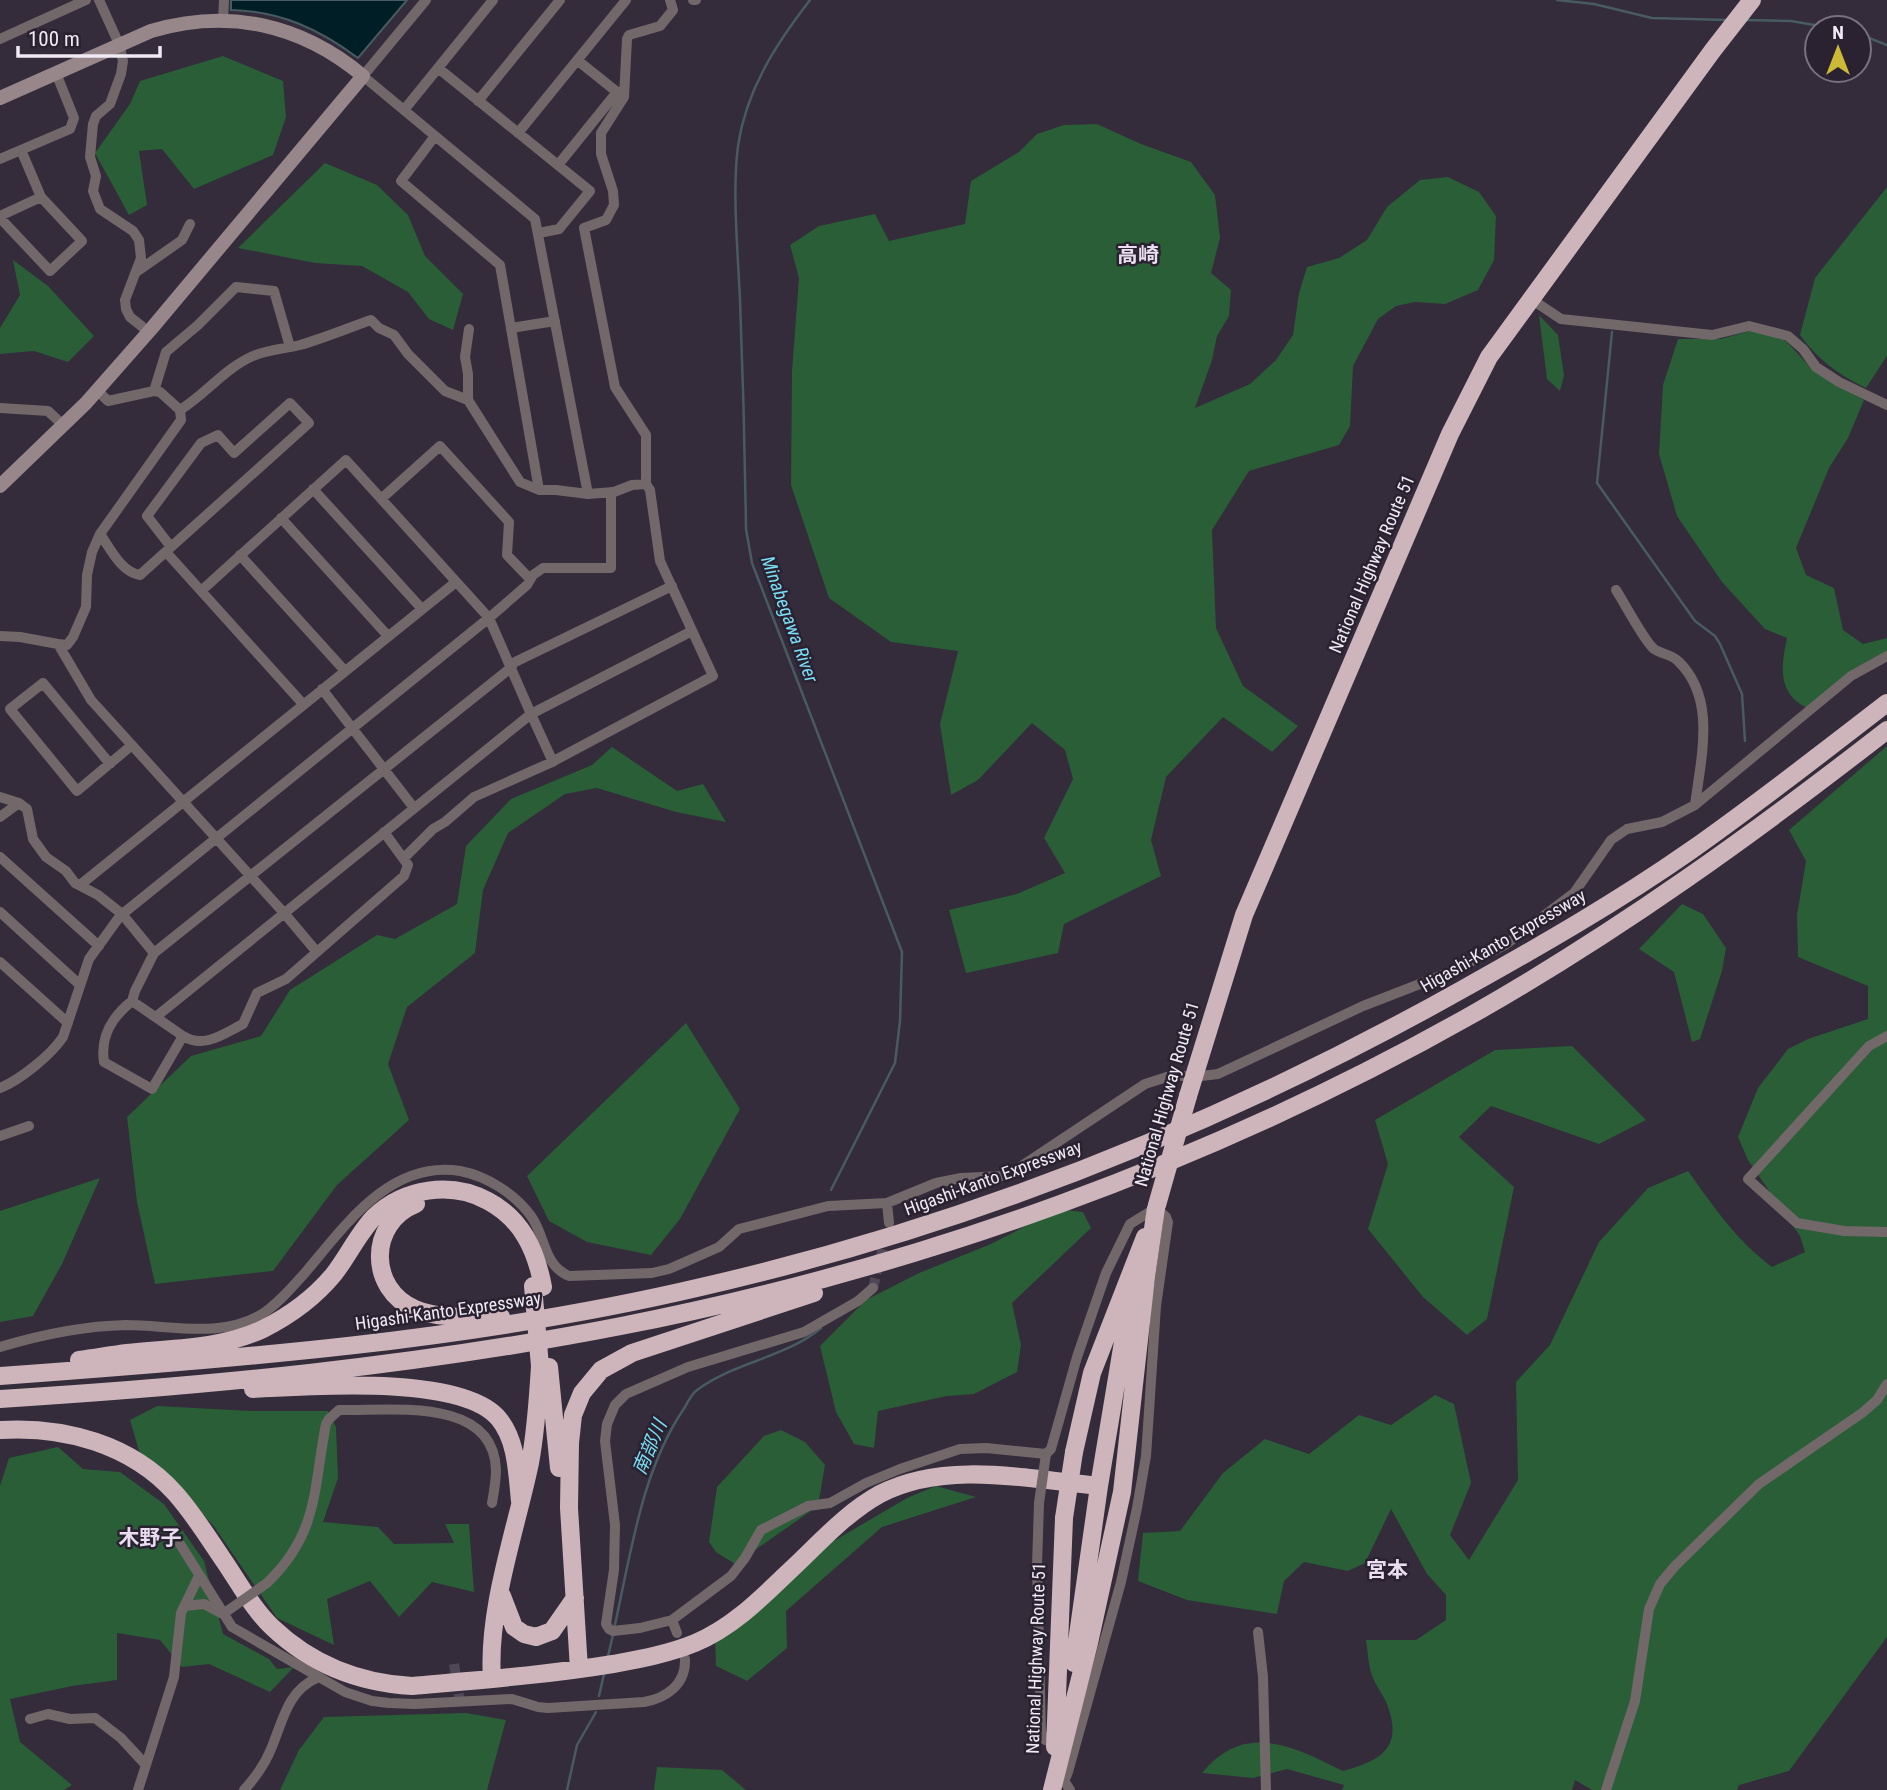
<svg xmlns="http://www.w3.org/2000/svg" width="1887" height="1790" viewBox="0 0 1887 1790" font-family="'Roboto Condensed','Noto Sans JP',sans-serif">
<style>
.green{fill:#295e37}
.water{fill:#001e25;stroke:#485b63;stroke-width:2}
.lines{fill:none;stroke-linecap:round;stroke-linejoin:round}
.stream{stroke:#485b63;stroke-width:2.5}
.street-tunnel{stroke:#504857;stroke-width:10;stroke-dasharray:10 5;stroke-linecap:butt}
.street{stroke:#72686a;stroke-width:10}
.secondary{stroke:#97878b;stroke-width:14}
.highway{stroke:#cdb5bb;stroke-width:18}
.street-bridge{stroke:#72686a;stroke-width:10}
.highway-bridge{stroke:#cdb5bb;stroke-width:18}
.labels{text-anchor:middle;stroke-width:5;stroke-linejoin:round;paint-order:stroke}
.street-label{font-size:18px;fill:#efeaf4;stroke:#2a2230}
.water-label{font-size:19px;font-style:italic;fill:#78dff7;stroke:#2a2230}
.quarter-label{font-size:21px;font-weight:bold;fill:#e8ddf1;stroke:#2a2230}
</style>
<rect width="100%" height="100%" fill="#342b3b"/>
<path class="green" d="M 223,56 L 283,81 L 286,117 L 273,155 L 194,189 L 162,149 L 139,151 L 147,205 L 129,215 L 95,153 L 130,104 L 140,81 Z
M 1097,124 L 1141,144 L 1191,162 L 1215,195 L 1220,238 L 1211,273 L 1231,290 L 1229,316 L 1217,336 L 1212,360 L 1195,408 L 1250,384 L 1276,360 L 1293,335 L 1299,293 L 1307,267 L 1339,258 L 1367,240 L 1387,207 L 1420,180 L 1448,177 L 1479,192 L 1496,216 L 1494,260 L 1478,290 L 1445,304 L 1415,302 L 1396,306 L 1378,319 L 1353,366 L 1350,426 L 1339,445 L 1249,471 L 1212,530 L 1216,628 L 1243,686 L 1298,726 L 1272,752 L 1223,717 L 1166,777 L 1151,840 L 1161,876 L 1064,924 L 1058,953 L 966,973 L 949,910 L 1017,894 L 1065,873 L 1044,838 L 1073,779 L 1065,750 L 1032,723 L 978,780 L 951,795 L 940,724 L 958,651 L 891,642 L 829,598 L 791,485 L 792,371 L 799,278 L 790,245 L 819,226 L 875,214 L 889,241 L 965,224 L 971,181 L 1019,152 L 1037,134 L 1064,125 Z
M 325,163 L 377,185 L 408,215 L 425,256 L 463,294 L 453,330 L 429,319 L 408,292 L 362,266 L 315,263 L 238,248 Z
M 1887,187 L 1887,356 L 1866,388 C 1839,375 1818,360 1800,335 L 1815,278 Z
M 13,260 L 48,286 L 94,336 L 68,362 L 34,351 L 0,354 L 0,328 L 20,295 Z
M 1539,315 L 1558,335 L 1564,376 L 1560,391 L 1547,379 Z
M 1753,330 L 1786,341 L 1813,370 L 1864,400 L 1848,438 L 1829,468 L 1796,548 L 1806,575 L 1834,588 L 1843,630 L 1863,644 L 1887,638 L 1887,651 L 1856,668 L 1807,708 C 1777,693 1781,666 1787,638 L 1765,629 L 1722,582 L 1677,516 L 1659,454 L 1663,385 L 1678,339 L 1721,339 Z
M 1887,746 L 1887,1637 L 1789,1771 L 1739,1785 L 1737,1790 L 1592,1790 L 1575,1780 L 1572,1790 L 1342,1790 L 1344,1785 L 1287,1769 L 1253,1778 L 1202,1773 C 1245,1721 1293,1746 1343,1771 C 1379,1761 1403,1749 1388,1707 C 1385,1697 1377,1688 1373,1678 C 1368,1666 1368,1652 1366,1640 L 1416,1640 L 1446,1620 L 1446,1595 L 1427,1574 L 1391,1509 L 1365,1563 L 1348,1571 L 1304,1562 L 1284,1581 L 1277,1614 L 1187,1600 L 1138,1581 L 1143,1533 L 1180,1531 L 1223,1473 L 1265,1439 L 1309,1454 L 1359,1415 L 1391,1425 L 1435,1395 L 1454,1404 L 1471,1483 L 1450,1535 L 1469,1560 L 1518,1480 L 1516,1382 L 1550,1345 L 1599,1242 L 1648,1188 L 1688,1171 C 1713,1206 1737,1241 1772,1267 L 1805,1252 L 1800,1236 L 1748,1160 L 1738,1137 L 1758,1088 L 1788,1049 L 1808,1039 L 1868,1019 L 1868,986 L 1798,957 L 1797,915 L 1806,861 L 1789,830 Z
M 612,747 L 677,791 L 703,784 L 726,822 L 676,812 L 597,788 L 565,794 L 508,833 L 483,890 L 475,953 L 407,1007 L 388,1064 L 409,1120 L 337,1185 L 273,1271 L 155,1284 L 137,1202 L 127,1117 L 191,1056 L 261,1036 L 290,990 L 377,935 L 395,939 L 457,904 L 466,846 L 511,799 L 592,765 Z
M 1682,904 L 1703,914 L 1726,948 L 1722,971 L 1700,1039 L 1692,1042 L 1674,972 L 1639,949 Z
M 686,1023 L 740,1109 L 680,1219 L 651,1255 L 587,1242 L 549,1221 L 527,1176 Z
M 1572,1046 L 1646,1120 L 1599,1144 L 1491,1106 L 1459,1137 L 1514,1187 L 1487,1319 L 1467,1335 L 1423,1297 L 1368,1229 L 1388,1164 L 1375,1120 L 1495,1050 Z
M 100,1178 L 62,1264 L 33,1316 L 0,1322 L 0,1211 Z
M 1065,1210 L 1083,1212 L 1091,1228 L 1012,1303 L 1021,1345 L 1017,1372 L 974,1394 L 947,1396 L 878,1411 L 874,1448 L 854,1444 L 836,1412 L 820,1346 L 866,1300 L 919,1273 L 991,1244 L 1037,1220 Z
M 157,1406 L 251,1411 L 328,1411 L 336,1427 L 338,1478 L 323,1522 L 378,1527 L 394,1544 L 454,1543 L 445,1524 L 469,1524 L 474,1592 L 432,1582 L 399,1617 L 370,1581 L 327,1599 L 334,1645 L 277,1618 L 213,1525 L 139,1451 L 130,1420 Z
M 781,1430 L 805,1442 L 825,1465 L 818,1506 L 735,1564 L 716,1552 L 709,1542 L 717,1487 L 764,1436 Z
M 58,1447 L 83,1469 L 120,1472 L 164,1504 L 204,1561 L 223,1634 L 269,1659 L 277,1669 L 294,1667 L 270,1692 L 209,1664 L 182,1667 L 160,1640 L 117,1633 L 117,1680 L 72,1686 L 10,1699 L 20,1742 L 72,1785 L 64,1790 L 0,1790 L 0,1486 L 9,1458 Z
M 936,1486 L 976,1497 L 882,1527 L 786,1611 L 787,1648 L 747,1681 L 716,1666 L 715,1639 L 827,1545 L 907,1498 Z
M 466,1713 L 506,1720 L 487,1790 L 280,1790 L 299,1750 L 324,1717 Z
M 657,1767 L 722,1770 L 746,1790 L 654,1790 Z"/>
<path class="water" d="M 231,0 L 407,0 L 358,58 C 319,29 280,11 231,10 Z"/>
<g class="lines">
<path class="stream" d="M 810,0 C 776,44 746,90 738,146 C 732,192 738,253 740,300 C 743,377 745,453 746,529 L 752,563 L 902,952 L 900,1021 L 895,1063 L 831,1190
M 1557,0 L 1594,4 L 1652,18 L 1728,20
M 1745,20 L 1791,21 L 1832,28
M 1859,34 L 1887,45
M 1612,332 L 1597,483 L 1695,621 L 1715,636 L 1720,644 L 1742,694 L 1745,741
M 614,1629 C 631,1554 641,1471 685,1407 C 688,1401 692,1394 697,1390 C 734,1362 785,1358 821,1328
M 608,1656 L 613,1635
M 599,1696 L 604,1674
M 567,1790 L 577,1745 L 596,1712"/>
<path class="street-tunnel" d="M 873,1288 L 886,1234
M 454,1664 L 460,1702"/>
<path class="street" d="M 99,0 L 119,44 L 123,61 L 121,74 L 110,104 L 96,116 L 93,124 L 90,157 L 96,176 L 93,191 L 100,209 L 133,231 L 139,240 L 141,258 L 125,300 L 126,309 L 130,317 L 149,332
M 426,0 L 363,76 L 535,219 L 588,494
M 693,0 L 696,0
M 223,21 L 224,0
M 0,39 L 86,0
M 438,68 L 590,191 L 559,229 L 539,233
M 478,101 L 560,0
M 404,110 L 493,0
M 518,133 L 626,0
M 435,136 L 401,181 L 500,265 L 539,490
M 0,159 L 70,129 L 74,118 L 56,73
M 558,165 L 617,92 L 577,60
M 0,216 L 41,197
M 0,218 L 50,271 L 82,241 L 41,197 L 21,150
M 135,273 L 182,240 L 190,224
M 1531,299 L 1561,319 L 1712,335 L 1749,326 L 1788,336 L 1803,349 L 1816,367 L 1839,382 L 1887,405
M 511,328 L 555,321
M 469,329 L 465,357 L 468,374 L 468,400 L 520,482 L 539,490 L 556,490 L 588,494 L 614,492 L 632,485 L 646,484 L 646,435 L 615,387 L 584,228 L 606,220 L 614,205 L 613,191 L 601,154 L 601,133 L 624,97 L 627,39 L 629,35 L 660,26 L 673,10 L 670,0
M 97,390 L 108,401 L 154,391 L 166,352 L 198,325 L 236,287 L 274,291 L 290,347
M 0,408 L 48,411 L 63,425
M 180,410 C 206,394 225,368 253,356 C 269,349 285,349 300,345 C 324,338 348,328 371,320 L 379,328 L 394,335 L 408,354 L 445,391 L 468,400
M 313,489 L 422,609
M 381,499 L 440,446 L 509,522 L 507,555 L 530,579
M 281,518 L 388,636
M 100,534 C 110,548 121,572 140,575 L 171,547 L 309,423 L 290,403 L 234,453 L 218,435 L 201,443 L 147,516 L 171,547
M 166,552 L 303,704
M 240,555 L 345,671
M 1616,590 C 1624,602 1644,641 1654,649 C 1661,654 1671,654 1678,661 C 1717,698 1701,757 1695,805
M 0,636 L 20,637 L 58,644 L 91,700 L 284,913 L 316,951
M 58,644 L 67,645 L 73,637 L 86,607 L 87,575 L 92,552 L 100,534 L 181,420 L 180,410 L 160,392 L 154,391
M 511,664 L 672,586
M 322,689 L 414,808
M 553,762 L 531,714 L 692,631
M 110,764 L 43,683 L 10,709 L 77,791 L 132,745
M 0,797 L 19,803 L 27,809 L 33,839 L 46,857 L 66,871 L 75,883 L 98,895 L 122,914 L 154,953 L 512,667
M 0,817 L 19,803
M 0,857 L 99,946
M 404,858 L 433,829 L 445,822 L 474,797 L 550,763 L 713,676 L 660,561 L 650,490 L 646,484
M 80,885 L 456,582
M 0,912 L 80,985
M 0,962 L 68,1023
M 132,1001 L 135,991 L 154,953
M 157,1016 L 531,714 L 489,618 L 346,460 L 201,591
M 183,1036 L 152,1089 L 104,1062 C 100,1036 112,1017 132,1001 L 183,1036 C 204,1049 223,1034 243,1024 L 257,993 L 286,979 L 404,876 L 408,865 L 384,832
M 1887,1036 L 1869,1046 L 1748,1179 L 1797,1223 L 1844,1231 L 1887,1232
M 0,1088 C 20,1080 51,1055 63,1037 L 89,959 L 120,916 L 489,618 L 527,585 L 533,575 L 543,568 L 611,568 L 611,492
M 0,1136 L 29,1126
M 887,1203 L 889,1223
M 873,1288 L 858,1301 L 804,1332 L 688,1367 L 626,1394 L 615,1405 L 607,1424 L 605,1441 L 615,1525 L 614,1570 L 606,1624 L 609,1629 L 613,1631 L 640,1628 L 672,1620 L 731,1576 L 745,1558 L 761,1530 L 808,1506 L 830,1503 L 866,1483 L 900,1469 L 960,1449 L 986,1448 L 1046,1454 L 1051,1449 L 1077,1357 L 1106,1273 L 1130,1224 L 1156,1208 L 1166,1217 L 1168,1222 L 1156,1306 L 1146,1456 L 1137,1508 L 1121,1582 L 1068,1772 L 1066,1777 L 1056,1780
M 0,1347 C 40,1335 83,1326 126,1325 C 170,1325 221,1339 262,1314 C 278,1304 291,1288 304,1274 C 344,1227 389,1160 460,1171 C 487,1176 515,1194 531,1216 C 546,1237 543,1265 569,1276 L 652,1273 L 669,1269 L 719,1247 L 739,1229 L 828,1206 L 887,1203 L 936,1183 L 961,1178 L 1002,1176 L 1014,1171 L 1145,1084 L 1173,1075 L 1193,1077 L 1218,1074 L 1363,1006 L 1448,973 L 1505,945 L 1574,893 L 1611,840 L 1627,829 L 1662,822 L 1695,805 L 1851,676 L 1887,656
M 1039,1503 L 1037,1566 L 1041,1732 L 1045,1740 L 1055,1743
M 180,1544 L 232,1627 L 345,1692 L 372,1701 L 389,1703 L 415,1704 L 512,1699 L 538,1707 L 548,1708 L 644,1702 C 667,1698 686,1684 685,1659
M 267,1583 C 319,1533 313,1490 326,1424 L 329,1419 L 339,1410 C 391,1411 494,1396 496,1470 C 496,1481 494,1492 492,1503
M 185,1606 L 204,1604 L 221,1613
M 672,1620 L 677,1633
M 1258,1632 L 1263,1677 L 1266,1790
M 30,1719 L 48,1714 L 70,1719 L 95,1718 L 121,1738 L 145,1764
M 1063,1779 L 1070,1790
M 138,1790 L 174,1677 L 181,1613 L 199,1576
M 244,1790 C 255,1778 265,1764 271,1749 C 283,1721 287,1691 317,1678
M 1606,1790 L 1635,1701 L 1649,1609 L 1660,1584 L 1675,1566 L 1759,1484 L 1862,1413 L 1877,1400 L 1887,1384"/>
<path class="secondary" d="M 0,98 L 151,31 C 228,8 301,24 363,76 L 152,328 L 86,403 L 0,486"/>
<path class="highway" d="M 1188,1096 L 1244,915 L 1450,434 L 1489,357 L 1713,50 L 1752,0
M 416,1204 C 368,1223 368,1289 415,1309 C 441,1320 473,1316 501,1317
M 79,1360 C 95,1358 111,1355 127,1353 C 172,1348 221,1349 263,1329 C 289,1316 315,1297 334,1274 C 348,1256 358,1234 374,1217 C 404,1188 451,1181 488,1201 C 522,1219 536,1250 543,1287
M 549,1367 L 559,1468
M 0,1376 C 235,1359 471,1341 701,1287 C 968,1226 1224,1123 1463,989 C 1540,946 1617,902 1690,851 C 1757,804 1822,753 1887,703
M 253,1389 C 308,1386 463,1374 499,1419 C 517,1441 517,1473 520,1501
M 0,1399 C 208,1386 416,1366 621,1326 C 918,1268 1210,1163 1473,1014 C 1619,931 1755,833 1887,730
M 0,1430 C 64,1426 131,1444 175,1493 C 193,1513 207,1536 222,1558 C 238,1581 252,1608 272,1627 C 312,1665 358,1683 412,1686 C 479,1680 546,1675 613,1664 C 640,1659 668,1654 695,1643 C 736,1626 767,1592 799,1562 C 824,1538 849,1511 880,1494 C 945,1460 1029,1479 1099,1486
M 1074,1452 L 1092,1373 L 1145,1237
M 502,1596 L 514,1627 L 524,1634 L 536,1637 L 552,1631 L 575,1598
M 1074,1663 L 1099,1486 L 1124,1336 L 1129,1281
M 579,1669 L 569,1508 L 570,1443 L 573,1415 L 582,1393 L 601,1370 L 632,1353 L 814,1293
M 492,1679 C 487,1610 516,1530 530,1463 C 536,1431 538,1399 540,1366
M 1055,1747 L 1064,1518
M 1052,1790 L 1089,1643 L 1122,1492 L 1146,1277 L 1156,1208"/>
<path class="street-bridge" d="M 1039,1503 L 1046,1454
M 223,1614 L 267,1583"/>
<path class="highway-bridge" d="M 1157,1205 L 1188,1096
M 533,1286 L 540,1366
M 1064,1518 L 1074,1452"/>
</g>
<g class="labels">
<g class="street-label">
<text transform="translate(1372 564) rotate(-67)" y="6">National Highway Route 51</text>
<text transform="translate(1503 941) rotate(-30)" y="6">Higashi-Kanto Expressway</text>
<text transform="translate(1167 1094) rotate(-74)" y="6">National Highway Route 51</text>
<text transform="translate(993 1178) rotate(-20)" y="6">Higashi-Kanto Expressway</text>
<text transform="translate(448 1311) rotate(-8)" y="6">Higashi-Kanto Expressway</text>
<text transform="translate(1036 1658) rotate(-88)" y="6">National Highway Route 51</text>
</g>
<g class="water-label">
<text transform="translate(790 619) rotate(70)" y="7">Minabegawa River</text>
<text transform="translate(649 1447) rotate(-67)" y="7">南部川</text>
</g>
<g class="quarter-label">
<text x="1138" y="262">高崎</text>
<text x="150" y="1545">木野子</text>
<text x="1387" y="1577">宮本</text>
</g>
</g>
<g transform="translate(1838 49)"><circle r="33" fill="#2a2230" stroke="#79727e" stroke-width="2"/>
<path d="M0-5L12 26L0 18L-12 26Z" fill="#cdb938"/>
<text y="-10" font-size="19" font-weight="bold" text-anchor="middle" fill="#efeaf4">N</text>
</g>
<path d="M18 46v10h142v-10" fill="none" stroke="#efeaf4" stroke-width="3.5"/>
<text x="28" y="46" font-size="21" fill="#efeaf4" stroke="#2a2230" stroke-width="5" paint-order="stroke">100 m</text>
</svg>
